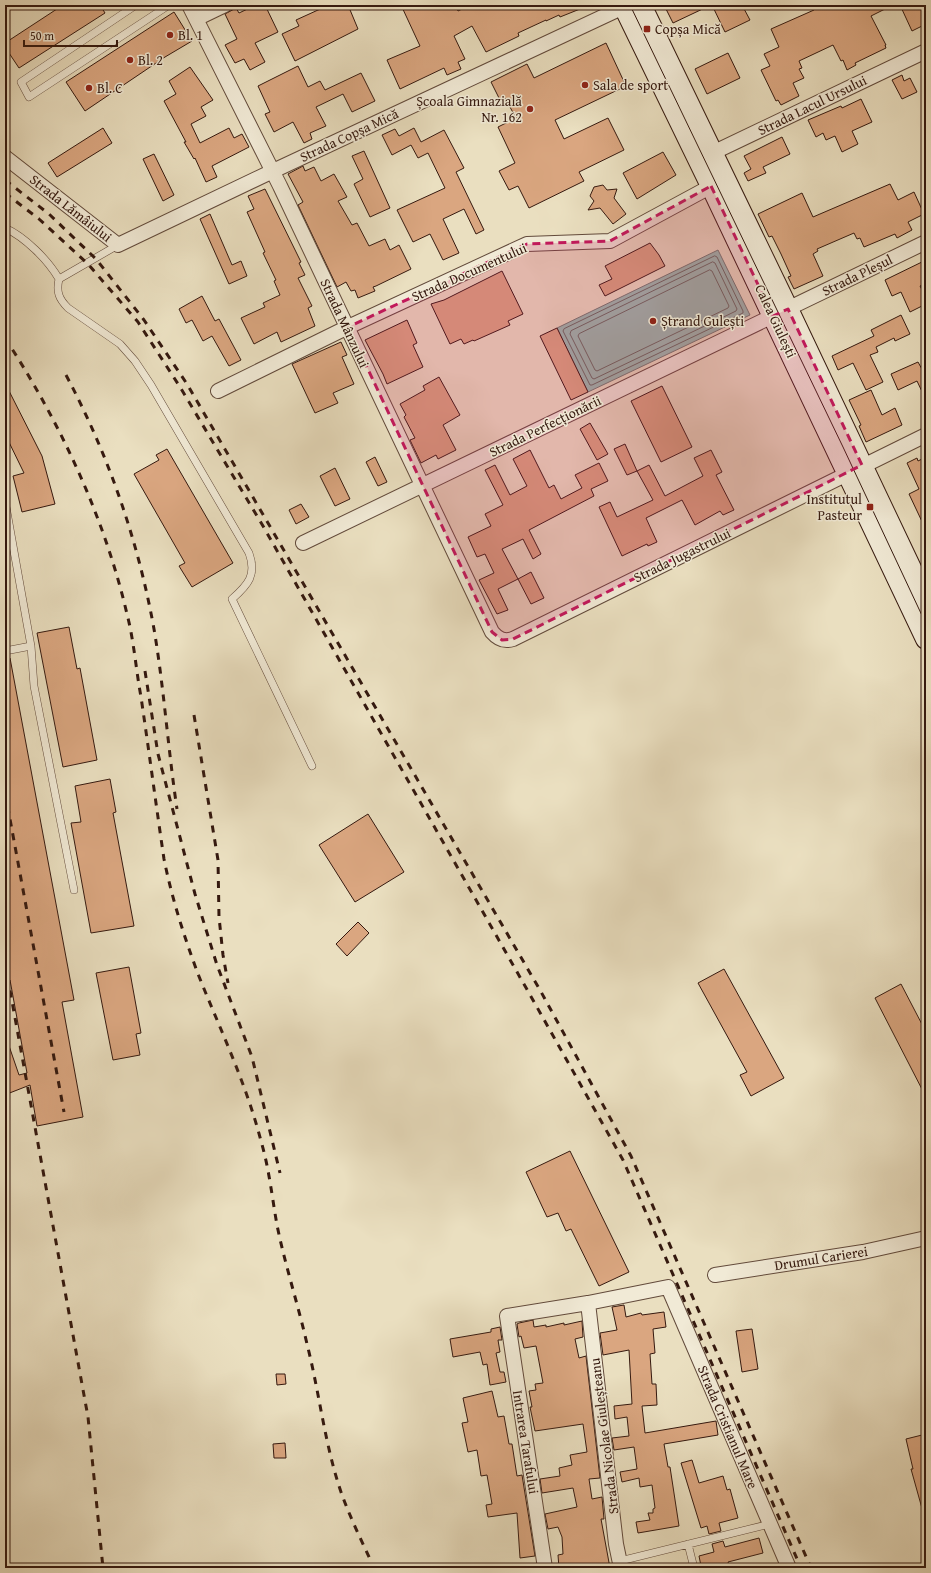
<svg xmlns="http://www.w3.org/2000/svg" width="931" height="1573" viewBox="0 0 931 1573" font-family="'Gentium Book Plus',serif">
<style>
.water{fill:#98bdad;stroke:#707b6e}
.lines{fill:none;stroke-linecap:round;stroke-linejoin:round}
.shore{stroke:#666b5e;stroke-width:1}
.building{fill:#daa680;stroke:#35190f}
.lane-casing{stroke:#624a3b;stroke-width:8}
.street-casing{stroke:#624a3b;stroke-width:16}
.secondary-casing{stroke:#35190f;stroke-width:22}
.lane{stroke:#f1ead6;stroke-width:7}
.street{stroke:#f1ead6;stroke-width:14}
.secondary{stroke:#f1ead6;stroke-width:20}
.tram{stroke:#35190f;stroke-width:1}
.rail{stroke:#35190f;stroke-width:3;stroke-dasharray:7 7;stroke-linecap:butt}
.marked{fill:#c2185b;fill-opacity:0.2;stroke:#c2185b;stroke-width:3;stroke-dasharray:8 5;stroke-linejoin:round}
.poi-dot{fill:#8f2418;stroke:#f1ead6;stroke-width:1.5}
.labels{text-anchor:middle;stroke-width:3;stroke-linejoin:round;paint-order:stroke}
.poi-label{font-size:14px;fill:#35190f;stroke:#f1ead6;text-anchor:start}
.street-label{font-size:14px;fill:#35190f;stroke:#f1ead6}
</style>
<rect width="100%" height="100%" fill="#eadfc0"/>
<filter id="stains"><feTurbulence type="fractalNoise" baseFrequency=".005" numOctaves="4"/><feColorMatrix values="0 0 0 0 .2 0 0 0 0 .09 0 0 0 0 .02 0 0 0 .5 -.17"/></filter>
<radialGradient id="worn" r=".72"><stop offset=".6" stop-color="#630" stop-opacity="0"/><stop offset="1" stop-color="#630" stop-opacity=".3"/></radialGradient>
<path class="water" d="M 718,250 L 750,315 L 588,392 L 557,328 Z"/>
<g class="lines">
<path class="shore" d="M 715,256 L 717,257 L 743,311 L 743,313 L 592,385 L 590,385 L 563,331 L 564,329 Z
M 713,262 L 715,263 L 737,309 L 736,311 L 594,379 L 592,378 L 570,334 L 571,331 Z
M 710,270 L 712,271 L 729,306 L 728,308 L 597,371 L 595,370 L 578,336 L 579,334 Z"/>
</g>
<path class="building" d="M 63,5 L 100,5 L 105,13 L 19,68 L 5,47 L 5,43 Z
M 256,5 L 265,5 L 278,32 L 255,43 L 265,62 L 250,70 L 244,59 L 235,63 L 225,45 L 237,39 L 225,14 L 236,8 L 239,13 Z
M 329,5 L 348,5 L 358,29 L 295,61 L 282,34 L 299,26 L 296,20 Z
M 401,5 L 455,5 L 458,11 L 470,5 L 590,5 L 560,17 L 559,15 L 546,21 L 546,20 L 518,33 L 519,36 L 486,52 L 472,26 L 454,36 L 465,59 L 458,62 L 461,69 L 447,75 L 444,68 L 400,89 L 387,60 L 420,46 Z
M 664,5 L 711,5 L 673,23 Z
M 712,5 L 742,5 L 750,20 L 725,32 Z
M 821,5 L 893,5 L 871,16 L 886,45 L 885,45 L 886,48 L 855,63 L 856,65 L 847,70 L 843,60 L 841,61 L 833,45 L 799,61 L 802,68 L 799,69 L 804,78 L 793,83 L 799,96 L 781,105 L 778,100 L 776,101 L 761,70 L 770,66 L 764,54 L 779,47 L 771,29 L 814,10 L 813,9 Z
M 900,5 L 926,5 L 926,24 L 912,31 Z
M 174,12 L 192,41 L 165,57 L 85,111 L 66,82 Z
M 606,43 L 626,86 L 555,120 L 564,139 L 608,118 L 624,150 L 579,172 L 584,181 L 529,208 L 518,186 L 509,190 L 499,171 L 515,163 L 498,127 L 516,118 L 505,98 L 500,100 L 491,82 L 527,64 L 534,78 Z
M 728,53 L 740,78 L 707,94 L 695,69 Z
M 298,66 L 308,87 L 320,81 L 325,90 L 361,73 L 375,101 L 352,112 L 343,94 L 316,107 L 326,126 L 310,133 L 312,139 L 304,143 L 293,122 L 274,132 L 265,114 L 270,112 L 258,86 Z
M 190,67 L 213,100 L 201,107 L 206,116 L 191,124 L 200,143 L 229,128 L 234,138 L 242,134 L 249,147 L 212,166 L 217,177 L 206,182 L 195,158 L 194,159 L 184,142 L 186,142 L 164,101 L 176,94 L 169,81 Z
M 902,75 L 904,81 L 910,78 L 917,92 L 902,99 L 892,80 Z
M 861,99 L 872,122 L 852,131 L 858,144 L 842,152 L 835,136 L 826,140 L 823,133 L 816,137 L 808,120 L 841,106 L 842,108 Z
M 103,128 L 112,143 L 57,177 L 48,163 Z
M 414,128 L 421,142 L 444,130 L 464,168 L 456,172 L 484,230 L 476,234 L 464,209 L 443,219 L 459,253 L 443,260 L 430,234 L 413,242 L 397,210 L 445,188 L 428,153 L 418,158 L 411,145 L 392,155 L 382,135 L 395,129 L 399,136 Z
M 782,137 L 790,154 L 763,167 L 766,173 L 748,181 L 744,173 L 751,169 L 744,156 Z
M 364,151 L 390,208 L 370,217 L 354,184 L 363,179 L 352,156 Z
M 663,152 L 676,175 L 637,199 L 623,173 Z
M 154,154 L 174,195 L 163,201 L 143,159 Z
M 303,166 L 305,171 L 314,167 L 321,181 L 334,174 L 347,197 L 338,201 L 352,225 L 357,223 L 369,246 L 385,239 L 390,250 L 399,245 L 411,269 L 376,286 L 373,287 L 375,291 L 358,298 L 355,290 L 351,291 L 346,282 L 337,287 L 298,205 L 303,202 L 288,174 Z
M 890,184 L 898,200 L 914,192 L 924,214 L 908,222 L 912,230 L 897,238 L 895,234 L 864,247 L 860,238 L 857,239 L 854,233 L 817,249 L 818,251 L 813,254 L 823,276 L 794,289 L 788,277 L 791,276 L 781,254 L 772,236 L 769,237 L 758,214 L 802,193 L 813,217 Z
M 603,185 L 607,190 L 617,189 L 614,198 L 626,214 L 613,224 L 600,208 L 588,210 L 594,201 L 590,196 L 594,187 Z
M 265,189 L 301,262 L 299,263 L 305,275 L 298,278 L 312,306 L 308,308 L 315,326 L 281,342 L 277,332 L 254,344 L 241,318 L 265,307 L 263,303 L 280,295 L 274,281 L 276,280 L 263,253 L 265,252 L 247,212 L 254,209 L 248,196 Z
M 210,214 L 232,265 L 241,261 L 247,276 L 229,284 L 200,219 Z
M 650,243 L 659,255 L 665,266 L 605,296 L 599,285 L 612,279 L 605,266 Z
M 926,260 L 926,289 L 924,284 L 920,286 L 926,297 L 926,304 L 910,312 L 901,292 L 892,296 L 885,280 Z
M 502,271 L 523,314 L 508,321 L 510,325 L 474,341 L 473,340 L 464,344 L 461,339 L 450,344 L 431,304 L 444,300 Z
M 202,296 L 215,321 L 219,319 L 241,360 L 229,366 L 212,336 L 203,341 L 192,320 L 186,323 L 179,309 Z
M 901,315 L 910,334 L 895,341 L 894,338 L 876,347 L 878,352 L 870,355 L 883,382 L 866,390 L 853,363 L 838,370 L 832,356 L 874,336 L 871,330 Z
M 407,320 L 417,343 L 413,345 L 423,367 L 387,384 L 383,374 L 365,340 Z
M 557,328 L 588,392 L 571,400 L 540,336 Z
M 341,342 L 347,355 L 342,357 L 354,384 L 333,393 L 338,403 L 315,413 L 292,364 Z
M 918,362 L 923,371 L 926,370 L 926,400 L 917,381 L 898,390 L 891,374 Z
M 439,377 L 460,415 L 443,425 L 456,450 L 438,459 L 436,455 L 421,463 L 410,440 L 415,438 L 404,417 L 406,415 L 400,404 L 425,390 L 423,386 Z
M 5,383 L 42,456 L 55,504 L 22,512 L 13,476 L 24,473 L 5,434 Z
M 662,386 L 692,447 L 661,462 L 631,401 Z
M 871,390 L 882,415 L 895,408 L 902,425 L 866,442 L 859,426 L 861,425 L 849,400 Z
M 590,423 L 608,454 L 597,460 L 580,429 Z
M 625,444 L 637,471 L 627,475 L 614,449 Z
M 167,449 L 233,563 L 192,587 L 179,566 L 185,563 L 134,474 L 159,460 L 156,455 Z
M 530,450 L 549,488 L 554,485 L 561,499 L 582,488 L 575,475 L 599,463 L 608,481 L 591,489 L 594,496 L 529,530 L 541,554 L 533,559 L 523,539 L 502,549 L 518,579 L 498,589 L 508,610 L 497,614 L 479,580 L 494,573 L 485,554 L 477,557 L 468,537 L 491,526 L 485,514 L 503,505 L 485,470 L 495,465 L 510,495 L 527,486 L 513,459 Z
M 711,450 L 722,472 L 716,475 L 734,510 L 723,515 L 720,511 L 695,525 L 682,500 L 646,518 L 657,542 L 648,546 L 647,544 L 622,556 L 599,507 L 610,502 L 617,517 L 653,500 L 637,471 L 649,465 L 665,496 L 703,476 L 694,458 Z
M 375,457 L 387,482 L 378,486 L 366,462 Z
M 917,458 L 918,461 L 924,458 L 926,464 L 926,530 L 909,494 L 919,489 L 907,463 Z
M 335,468 L 350,499 L 335,506 L 320,476 Z
M 301,504 L 309,517 L 296,524 L 289,510 Z
M 531,572 L 544,598 L 531,604 L 518,579 Z
M 69,627 L 77,669 L 80,668 L 97,760 L 63,767 L 37,633 Z
M 5,658 L 10,658 L 74,1000 L 62,1002 L 83,1117 L 37,1126 L 30,1085 L 7,1094 L 5,1089 L 5,1040 L 7,1040 L 19,1075 L 27,1073 L 10,980 L 5,981 Z
M 110,779 L 116,812 L 113,813 L 134,926 L 91,933 L 71,823 L 81,822 L 75,786 Z
M 368,814 L 404,872 L 355,902 L 319,845 Z
M 358,922 L 369,933 L 347,956 L 336,944 Z
M 129,967 L 141,1033 L 136,1034 L 140,1055 L 113,1060 L 96,973 Z
M 724,969 L 784,1078 L 751,1096 L 740,1075 L 747,1072 L 698,983 Z
M 901,984 L 926,1032 L 926,1097 L 875,998 Z
M 570,1151 L 629,1272 L 599,1286 L 571,1229 L 566,1231 L 558,1213 L 547,1217 L 526,1172 Z
M 624,1305 L 626,1317 L 641,1313 L 642,1315 L 664,1312 L 666,1327 L 653,1329 L 655,1353 L 650,1354 L 652,1384 L 656,1384 L 657,1405 L 642,1406 L 645,1433 L 716,1421 L 718,1435 L 664,1444 L 668,1467 L 670,1467 L 679,1526 L 638,1533 L 636,1522 L 650,1520 L 648,1513 L 653,1513 L 653,1509 L 655,1508 L 652,1485 L 640,1487 L 639,1478 L 622,1482 L 620,1472 L 637,1469 L 634,1447 L 614,1450 L 612,1438 L 629,1436 L 627,1417 L 615,1419 L 614,1406 L 632,1404 L 629,1350 L 603,1355 L 600,1333 L 617,1330 L 612,1307 Z
M 533,1320 L 534,1327 L 546,1325 L 546,1327 L 564,1323 L 564,1325 L 582,1321 L 583,1337 L 575,1339 L 579,1358 L 586,1356 L 600,1478 L 589,1479 L 592,1499 L 602,1497 L 604,1519 L 601,1519 L 610,1568 L 559,1568 L 558,1555 L 563,1554 L 562,1537 L 558,1527 L 548,1529 L 545,1514 L 577,1507 L 573,1488 L 542,1493 L 540,1479 L 560,1476 L 559,1468 L 572,1465 L 570,1455 L 587,1452 L 583,1424 L 535,1431 L 530,1407 L 532,1407 L 529,1391 L 536,1390 L 535,1384 L 543,1383 L 536,1346 L 524,1348 L 521,1336 L 519,1337 L 517,1324 L 519,1323 Z
M 500,1327 L 502,1340 L 498,1340 L 500,1352 L 496,1353 L 500,1372 L 504,1372 L 506,1382 L 490,1385 L 487,1364 L 483,1365 L 480,1352 L 453,1357 L 450,1339 L 491,1332 L 491,1329 Z
M 752,1329 L 758,1369 L 742,1372 L 736,1331 Z
M 276,1374 L 285,1374 L 286,1384 L 277,1385 Z
M 492,1391 L 498,1417 L 504,1416 L 509,1444 L 512,1444 L 517,1476 L 522,1475 L 535,1556 L 520,1558 L 517,1513 L 488,1517 L 486,1505 L 492,1504 L 487,1475 L 481,1476 L 477,1450 L 468,1452 L 462,1423 L 468,1422 L 463,1398 Z
M 926,1434 L 926,1512 L 923,1512 L 911,1469 L 913,1469 L 906,1439 Z
M 285,1443 L 286,1458 L 274,1458 L 273,1444 Z
M 692,1460 L 699,1483 L 723,1476 L 727,1490 L 730,1489 L 738,1518 L 719,1523 L 721,1531 L 709,1534 L 707,1526 L 701,1528 L 681,1463 Z
M 759,1538 L 763,1553 L 728,1562 L 730,1568 L 709,1568 L 708,1564 L 701,1566 L 699,1556 L 714,1552 L 712,1544 L 723,1541 L 725,1547 Z"/>
<g class="lines">
<g class="lane-casing">
<path id="lane" d="M 136,5 L 21,82 L 29,97 L 169,5
M 5,228 C 25,237 48,260 59,279
M 118,245 L 59,279 C 56,292 59,299 68,308 L 120,344 L 135,361 L 151,385 L 249,553 C 257,575 248,585 232,599 L 312,766
M 5,501 L 31,646 L 34,686 L 74,890
M 5,651 L 31,646
M 688,1544 L 694,1568
M 620,1561 L 770,1524"/>
</g>
<g class="street-casing">
<path id="street" d="M 189,5 L 280,186 L 492,632 C 498,639 504,642 513,639 L 926,435
M 196,19 L 225,5
M 5,157 L 118,245 L 273,171 L 628,5
M 704,157 L 926,51
M 218,391 L 348,327 L 527,244 L 610,241 L 719,182
M 303,543 L 926,242
M 715,1275 L 863,1252 L 926,1238
M 588,1303 L 616,1544 L 621,1568
M 545,1568 L 507,1316 L 588,1303 L 668,1287 L 789,1568"/>
</g>
<g class="secondary-casing">
<path id="secondary" d="M 623,5 L 711,186 L 926,639
M 641,5 L 788,309 L 926,600"/>
</g>
<use href="#lane" class="lane"/>
<use href="#street" class="street"/>
<use href="#secondary" class="secondary"/>
<path class="tram" d="M 630,5 L 843,447 L 926,624"/>
<path class="rail" d="M 5,180 L 49,214 L 96,259 L 144,320 L 187,384 L 540,990 L 631,1156 L 811,1568
M 5,193 L 39,219 L 88,264 L 138,322 L 180,387 L 263,526 L 529,993 L 623,1160 L 801,1568
M 5,338 C 60,422 104,516 127,614 C 134,641 136,670 141,697 C 149,751 156,805 164,859 C 172,899 184,936 198,974 C 220,1029 246,1083 261,1141 C 269,1168 272,1197 277,1225 C 285,1265 298,1304 307,1344 C 319,1391 324,1439 339,1486 C 348,1514 362,1541 374,1568
M 66,375 C 108,454 138,540 154,629 C 164,688 168,749 177,809
M 145,671 L 158,754 L 195,894 L 217,965 L 252,1057 L 280,1173
M 194,715 L 218,860 L 219,917 L 223,955 L 228,983
M 5,792 L 64,1112
M 5,963 L 88,1417 L 103,1568"/>
</g>
<path class="marked" d="M 711,186 L 773,316 L 788,309 L 862,465 L 513,639 L 502,640 L 492,632 L 348,327 L 527,244 L 610,241 Z"/>
<g class="poi-dot">
<rect x="643" y="25" width="8" height="8" rx="2"/>
<circle cx="170" cy="35" r="4"/>
<circle cx="130" cy="60" r="4"/>
<circle cx="585" cy="85" r="4"/>
<circle cx="89" cy="88" r="4"/>
<circle cx="530" cy="109" r="4"/>
<circle cx="653" cy="321" r="4"/>
<rect x="866" y="503" width="8" height="8" rx="2"/>
</g>
<g class="labels">
<g class="poi-label">
<text x="655" y="34">Copșa Mică</text>
<text x="178" y="40">Bl. 1</text>
<text x="138" y="65">Bl. 2</text>
<text x="593" y="90">Sala de sport</text>
<text x="97" y="93">Bl. C</text>
<text x="522" y="106" text-anchor="end">Școala Gimnazială<tspan x="522" dy="16">Nr. 162</tspan></text>
<text x="661" y="326">Ștrand Gulești</text>
<text x="862" y="504" text-anchor="end">Institutul<tspan x="862" dy="16">Pasteur</tspan></text>
</g>
<g class="street-label">
<text transform="translate(812 105) rotate(-26)" y="5">Strada Lacul Ursului</text>
<text transform="translate(349 135) rotate(-25)" y="5">Strada Copșa Mică</text>
<text transform="translate(71 208) rotate(38)" y="5">Strada Lămâiului</text>
<text transform="translate(469 272) rotate(-24)" y="5">Strada Documentului</text>
<text transform="translate(857 275) rotate(-26)" y="5">Strada Pleșul</text>
<text transform="translate(776 321) rotate(65)" y="5">Calea Giulești</text>
<text transform="translate(345 323) rotate(65)" y="5">Strada Mânzului</text>
<text transform="translate(545 426) rotate(-26)" y="5">Strada Perfecționării</text>
<text transform="translate(682 555) rotate(-26)" y="5">Strada Jugastrului</text>
<text transform="translate(821 1258) rotate(-9)" y="5">Drumul Carierei</text>
<text transform="translate(728 1427) rotate(67)" y="5">Strada Cristianul Mare</text>
<text transform="translate(604 1436) rotate(-97)" y="5">Strada Nicolae Giuleșteanu</text>
<text transform="translate(526 1442) rotate(81)" y="5">Intrarea Tarafului</text>
</g>
</g>
<rect width="931" height="1573" fill="none" stroke="#eadfc0" stroke-width="20"/>
<rect x="6" y="6" width="919" height="1561" fill="none" stroke="#35190f" stroke-width="2"/>
<rect x="10" y="10" width="911" height="1553" fill="none" stroke="#35190f"/>
<path d="M24 40v6h93v-6" fill="none" stroke="#35190f" stroke-width="2"/>
<text x="30" y="40" font-size="12" fill="#35190f" stroke="#f1ead6" stroke-width="3" paint-order="stroke">50 m</text>
<rect width="100%" height="100%" filter="url(#stains)"/>
<rect width="100%" height="100%" fill="url(#worn)"/>
</svg>
